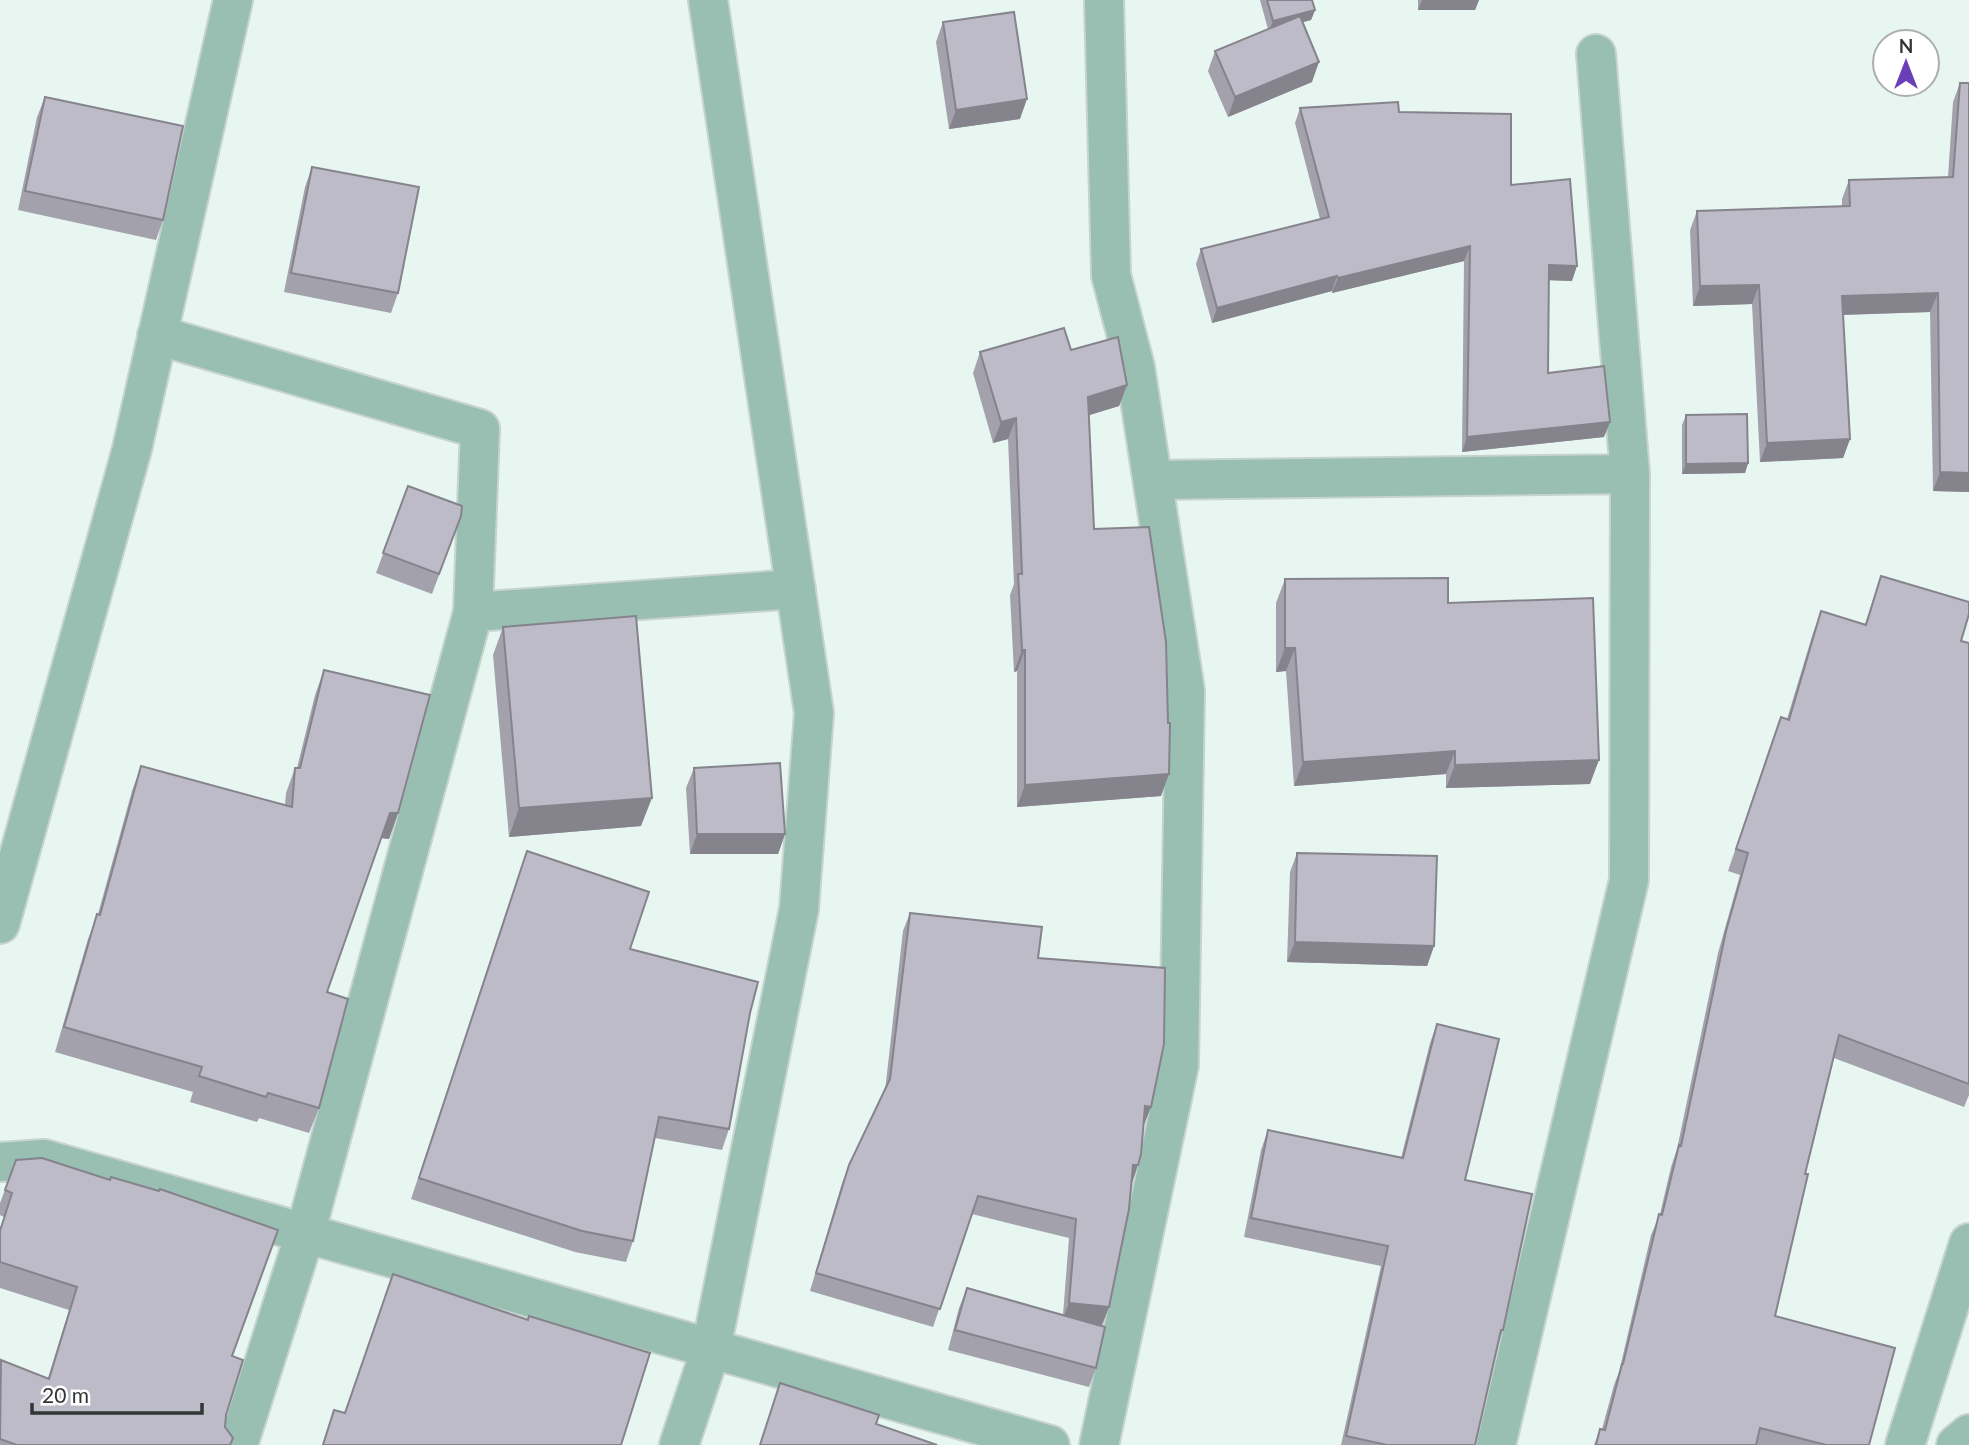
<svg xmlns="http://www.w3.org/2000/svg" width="1969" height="1445" viewBox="0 0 1969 1445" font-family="Lato,sans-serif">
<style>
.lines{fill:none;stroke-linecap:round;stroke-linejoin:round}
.minor-casing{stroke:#c6d3ce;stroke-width:42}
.minor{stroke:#98bfb1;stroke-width:38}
.wall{fill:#a3a1ac}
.shaded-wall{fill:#85838c}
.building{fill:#bebbc8;stroke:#85838c;stroke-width:2}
</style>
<rect width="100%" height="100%" fill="#e7f6f0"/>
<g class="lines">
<g class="minor-casing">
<path id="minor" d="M 157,335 L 480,429 L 473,612
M 1153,480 L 1630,474
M 0,924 L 132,449 L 233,0
M 0,1162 L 44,1159 L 1050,1445
M 238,1445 L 305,1234 L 473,612 L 796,589
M 679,1445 L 711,1349 L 799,909 L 814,713 L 708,0
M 1099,1445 L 1179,1065 L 1185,691 L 1135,367 L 1111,275 L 1104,0
M 1496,1445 L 1629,880 L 1630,474 L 1596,54
M 1905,1445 L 1969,1243
M 1956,1445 L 1969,1434"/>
</g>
<use href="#minor" class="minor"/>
</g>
<path class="wall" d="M 1260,0 L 1312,0 L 1315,10 L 1311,20 L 1303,22 L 1312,82 L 1228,117 L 1208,71 L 1215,51 L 1268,29 Z
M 1418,0 L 1479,0 L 1475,10 L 1418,10 Z
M 943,22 L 1020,119 L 949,129 L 936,42 Z
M 1960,83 L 1969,492 L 1933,491 L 1930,312 L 1843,315 L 1850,439 L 1843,458 L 1760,462 L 1752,304 L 1693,306 L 1690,230 L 1697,211 L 1842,206 L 1842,199 L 1849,180 L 1948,177 L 1953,102 Z
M 45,97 L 163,220 L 156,240 L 18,210 L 37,117 Z
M 1300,108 L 1399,112 L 1511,185 L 1572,281 L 1549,280 L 1548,373 L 1604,437 L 1462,452 L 1464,261 L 1332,293 L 1332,291 L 1212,323 L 1196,264 L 1201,249 L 1320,219 L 1295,123 Z
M 312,167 L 398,293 L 391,313 L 284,292 L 305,187 Z
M 1071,350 L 1127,385 L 1119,406 L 1089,415 L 1094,529 L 1168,723 L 1161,796 L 1017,807 L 1017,671 L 1014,672 L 1010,595 L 1014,584 L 1008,439 L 993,443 L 973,373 L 980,352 Z
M 1686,415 L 1748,463 L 1745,473 L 1682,474 L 1682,425 Z
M 408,486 L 461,516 L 432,594 L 376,573 Z
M 1881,576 L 1961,641 L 1969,643 L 1969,1095 L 1964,1107 L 1834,1058 L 1805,1174 L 1775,1316 L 1869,1445 L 1594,1445 L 1600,1429 L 1602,1429 L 1614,1385 L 1619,1372 L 1651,1235 L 1660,1214 L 1671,1167 L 1677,1149 L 1718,953 L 1740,875 L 1728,871 L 1773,738 L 1787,719 L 1813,633 L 1821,611 L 1865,624 Z
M 1285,579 L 1448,603 L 1590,784 L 1446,788 L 1446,774 L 1294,786 L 1286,671 L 1276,672 L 1276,603 Z
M 503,627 L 641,826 L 509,837 L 493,655 Z
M 324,670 L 398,813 L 389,839 L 381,838 L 327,992 L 319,1108 L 309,1133 L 259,1118 L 257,1122 L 190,1102 L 193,1092 L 55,1052 L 88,939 L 98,914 L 132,791 L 141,766 L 285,805 L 286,793 L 295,768 L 297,768 L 315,695 Z
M 694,768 L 785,834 L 778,854 L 690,854 L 686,788 Z
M 527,851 L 630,949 L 750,1013 L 729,1129 L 722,1150 L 655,1138 L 633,1241 L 626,1262 L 575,1252 L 411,1199 Z
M 1297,853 L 1434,946 L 1427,966 L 1287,962 L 1290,872 Z
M 910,913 L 1038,958 L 1151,1107 L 1143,1125 L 1109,1307 L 1102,1325 L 1097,1324 L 1096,1368 L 1089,1387 L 948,1350 L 959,1308 L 967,1288 L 1063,1315 L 1069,1238 L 972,1214 L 933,1327 L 810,1291 L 842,1183 L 849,1165 L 885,1091 L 903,931 Z
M 1437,1024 L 1465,1180 L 1503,1330 L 1497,1347 L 1475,1445 L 1341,1445 L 1381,1266 L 1244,1237 L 1261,1150 L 1268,1130 L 1401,1158 L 1430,1043 Z
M 16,1160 L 232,1356 L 226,1415 L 225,1427 L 230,1445 L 0,1445 L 0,1362 L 48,1378 L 69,1310 L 0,1288 L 0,1228 L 4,1217 L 0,1215 L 0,1203 Z
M 334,1410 L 344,1413 L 621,1445 L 322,1445 Z"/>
<path class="shaded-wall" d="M 1422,0 L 1479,0 L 1475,10 L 1418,10 Z
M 1315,10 L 1311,20 L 1269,31 L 1273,21 Z
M 1319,62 L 1312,82 L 1228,117 L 1235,97 Z
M 1027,99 L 1020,119 L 949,129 L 956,110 Z
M 1470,246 L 1464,261 L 1332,293 L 1338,278 Z
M 1549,265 L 1577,266 L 1572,281 L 1543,280 Z
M 1337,276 L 1332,291 L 1212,323 L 1217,308 Z
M 1759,285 L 1752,304 L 1693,306 L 1700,286 Z
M 1938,293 L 1930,312 L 1835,315 L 1842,296 Z
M 1127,385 L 1119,406 L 1080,418 L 1088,397 Z
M 1016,418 L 1008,439 L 993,443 L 1001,422 Z
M 1610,422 L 1604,437 L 1462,452 L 1467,437 Z
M 1850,439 L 1843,458 L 1760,462 L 1767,443 Z
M 1748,463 L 1745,473 L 1682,474 L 1686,464 Z
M 1940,472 L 1969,473 L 1969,492 L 1933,491 Z
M 1285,648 L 1295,648 L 1286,671 L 1276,672 Z
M 1022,650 L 1025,650 L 1017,671 L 1014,672 Z
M 1455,751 L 1446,774 L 1294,786 L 1303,762 Z
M 1599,760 L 1590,784 L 1446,788 L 1455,765 Z
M 1169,774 L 1161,796 L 1017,807 L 1025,785 Z
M 652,798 L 641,826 L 509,837 L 519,808 Z
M 390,813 L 398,813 L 389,839 L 381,838 Z
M 697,834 L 785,834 L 778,854 L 690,854 Z
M 1295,942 L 1434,946 L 1427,966 L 1287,962 Z
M 1145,1106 L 1151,1107 L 1144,1125 L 1138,1124 Z
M 1133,1165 L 1138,1165 L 1132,1183 L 1126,1183 Z
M 1069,1303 L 1109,1307 L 1102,1325 L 1062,1321 Z"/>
<path class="building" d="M 1267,0 L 1312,0 L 1315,10 L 1273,21 Z
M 1014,12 L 1027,99 L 956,110 L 943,22 Z
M 1300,16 L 1319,62 L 1235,97 L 1215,51 Z
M 1960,83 L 1969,83 L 1969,473 L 1940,472 L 1938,293 L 1842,296 L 1850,439 L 1767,443 L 1759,285 L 1700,286 L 1697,211 L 1850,206 L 1849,180 L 1953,177 Z
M 45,97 L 183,126 L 163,220 L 25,191 Z
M 1398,102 L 1399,112 L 1511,114 L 1511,185 L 1570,179 L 1577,266 L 1549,265 L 1548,373 L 1604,366 L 1610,422 L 1467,437 L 1470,246 L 1338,278 L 1337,276 L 1217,308 L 1201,249 L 1329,217 L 1300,108 Z
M 312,167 L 419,187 L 398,293 L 291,273 Z
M 1064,328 L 1071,350 L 1118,337 L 1127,385 L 1088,397 L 1094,529 L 1149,527 L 1166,642 L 1168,723 L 1170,723 L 1169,774 L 1025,785 L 1025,650 L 1022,650 L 1018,574 L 1022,574 L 1016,418 L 1001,422 L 980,352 Z
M 1747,414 L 1748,463 L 1686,464 L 1686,415 Z
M 408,486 L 462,506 L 461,516 L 439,574 L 383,553 Z
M 1881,576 L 1969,602 L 1969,614 L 1961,641 L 1969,643 L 1969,1084 L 1839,1035 L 1805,1174 L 1808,1174 L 1775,1316 L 1895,1348 L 1869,1445 L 1826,1445 L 1760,1428 L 1756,1445 L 1596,1445 L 1600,1429 L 1605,1430 L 1622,1364 L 1623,1364 L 1659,1214 L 1662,1215 L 1679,1145 L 1681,1146 L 1726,931 L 1748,853 L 1736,849 L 1781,717 L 1789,720 L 1821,611 L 1866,625 Z
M 1448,578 L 1448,603 L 1593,598 L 1599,760 L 1455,765 L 1455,751 L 1303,762 L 1295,648 L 1285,648 L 1285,579 Z
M 636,616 L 652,798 L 519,808 L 503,627 Z
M 324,670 L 430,695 L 398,813 L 390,813 L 327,992 L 348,999 L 319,1108 L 268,1093 L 266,1097 L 199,1076 L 202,1067 L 64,1027 L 97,914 L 100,915 L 141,766 L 292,807 L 295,768 L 300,768 Z
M 780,763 L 785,834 L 697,834 L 694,768 Z
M 527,851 L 649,892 L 630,949 L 758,982 L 750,1013 L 729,1129 L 659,1117 L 633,1241 L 582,1231 L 419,1178 Z
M 1297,853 L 1437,856 L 1434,946 L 1295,942 Z
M 910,913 L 1042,927 L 1038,958 L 1165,968 L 1164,1044 L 1151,1107 L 1145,1106 L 1141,1154 L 1138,1165 L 1133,1165 L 1129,1209 L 1109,1307 L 1069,1303 L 1076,1219 L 978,1196 L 940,1309 L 816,1273 L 849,1165 L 890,1079 Z
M 1437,1024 L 1499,1039 L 1465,1180 L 1532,1194 L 1503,1330 L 1501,1330 L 1475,1445 L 1387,1445 L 1346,1436 L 1388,1246 L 1251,1218 L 1268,1130 L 1403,1158 Z
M 42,1158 L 110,1180 L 111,1177 L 159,1191 L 160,1189 L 278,1230 L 232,1356 L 243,1360 L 226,1415 L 225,1427 L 233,1438 L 230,1445 L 17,1445 L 0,1439 L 1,1360 L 49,1379 L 77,1287 L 0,1262 L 0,1231 L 12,1193 L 5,1190 L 16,1160 Z
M 393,1274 L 528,1320 L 529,1316 L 650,1353 L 621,1445 L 323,1445 L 334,1410 L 345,1413 Z
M 967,1288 L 1105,1327 L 1096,1368 L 955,1330 Z
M 780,1383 L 879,1415 L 876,1424 L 937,1445 L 760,1445 Z"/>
<g transform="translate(1906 63)"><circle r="33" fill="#ffffff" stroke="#acafae" stroke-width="2"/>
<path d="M0-5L12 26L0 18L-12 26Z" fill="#6b3fb7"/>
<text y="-10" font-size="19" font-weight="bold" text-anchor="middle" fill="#303634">N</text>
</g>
<path d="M32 1403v10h170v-10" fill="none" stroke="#303634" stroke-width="3.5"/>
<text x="42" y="1403" font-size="21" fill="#303634" stroke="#ffffff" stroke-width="5" paint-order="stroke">20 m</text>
</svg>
